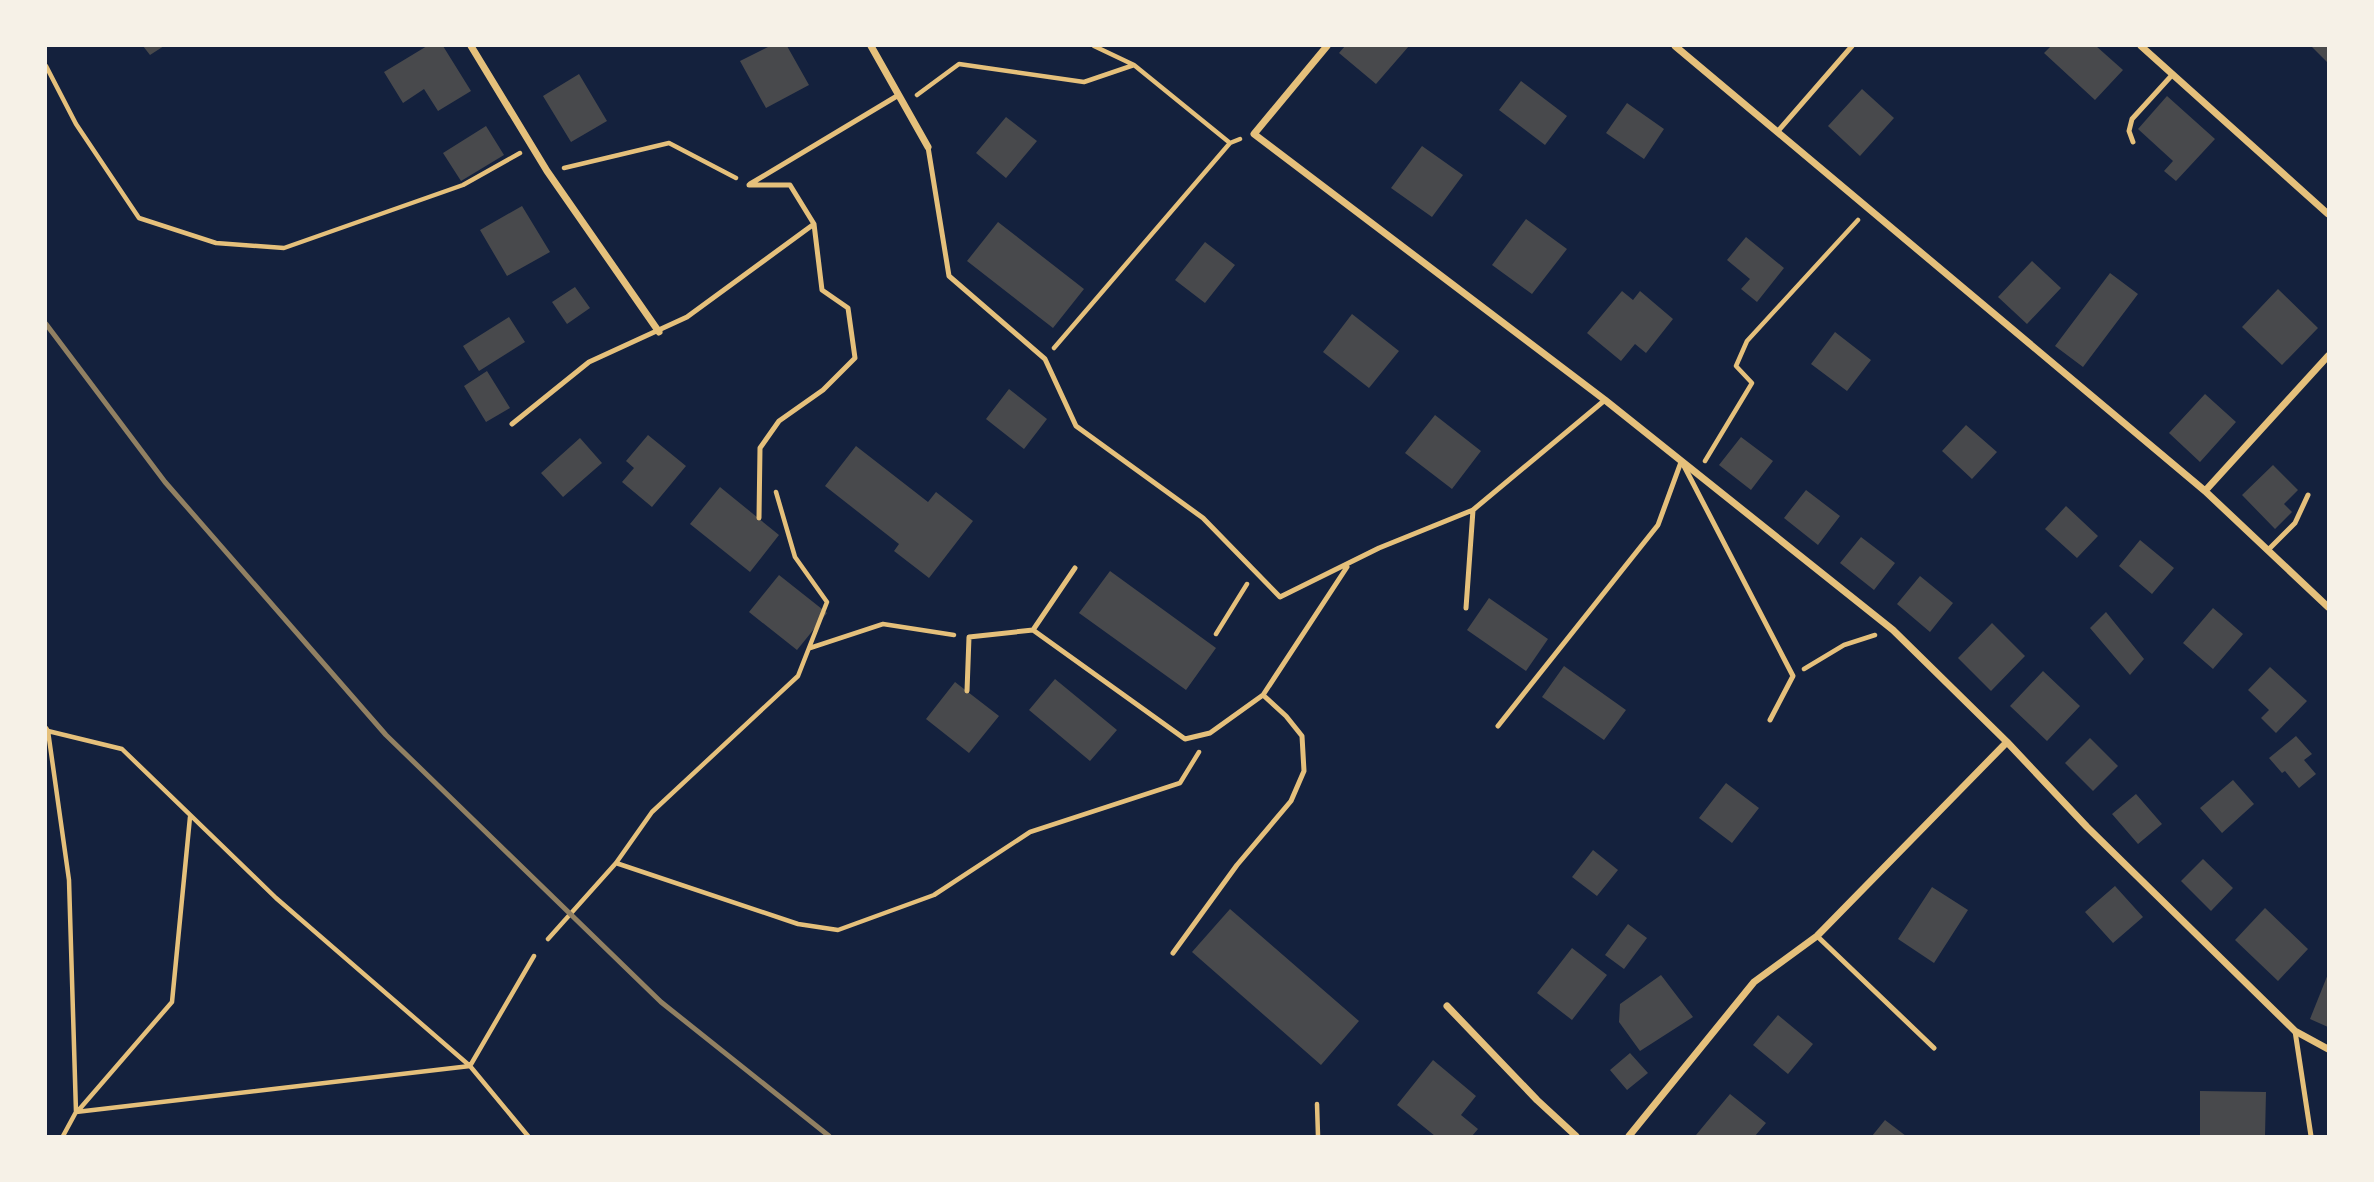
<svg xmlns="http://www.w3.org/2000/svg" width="2374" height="1182" viewBox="0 0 2374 1182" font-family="'DejaVu Sans',sans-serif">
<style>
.building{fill:#48494c}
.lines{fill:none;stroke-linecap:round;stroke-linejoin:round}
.path{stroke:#e5c07b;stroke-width:4.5}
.service{stroke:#e5c07b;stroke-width:5}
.minor{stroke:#e5c07b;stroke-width:7}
.rail{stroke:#918062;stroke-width:5}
</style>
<rect width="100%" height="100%" fill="#14213d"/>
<path class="building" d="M 143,46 L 164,46 L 150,55 Z
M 427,46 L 443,46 L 471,91 L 438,111 L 424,89 L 403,103 L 384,72 Z
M 770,46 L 787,46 L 809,85 L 766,108 L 740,61 Z
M 1345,46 L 1409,46 L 1376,84 L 1339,53 Z
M 2051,46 L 2096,46 L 2123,70 L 2095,100 L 2044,53 Z
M 2311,46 L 2328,46 L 2328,63 Z
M 579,74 L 607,121 L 571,142 L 543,96 Z
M 1521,81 L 1567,116 L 1545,145 L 1499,110 Z
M 1862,89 L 1894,118 L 1860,156 L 1828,126 Z
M 2167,96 L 2215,139 L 2176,181 L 2164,171 L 2173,161 L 2138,129 Z
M 1627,103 L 1664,129 L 1644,159 L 1606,133 Z
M 1006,117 L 1037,141 L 1006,178 L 976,153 Z
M 486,126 L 504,155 L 461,181 L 443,153 Z
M 1422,146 L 1463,175 L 1432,217 L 1391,188 Z
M 522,206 L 550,252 L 507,276 L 480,230 Z
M 1526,219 L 1567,249 L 1532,294 L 1492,265 Z
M 998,222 L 1084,289 L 1053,328 L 967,261 Z
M 1746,237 L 1784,268 L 1757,302 L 1741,289 L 1750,279 L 1727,260 Z
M 1205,242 L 1235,265 L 1205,303 L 1175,280 Z
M 2032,261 L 2061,288 L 2027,324 L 1998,297 Z
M 2110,273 L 2138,294 L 2083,367 L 2055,346 Z
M 575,287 L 590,308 L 567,324 L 552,302 Z
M 2278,289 L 2318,328 L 2282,365 L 2242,327 Z
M 1622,291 L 1633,300 L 1640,291 L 1673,319 L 1646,353 L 1635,344 L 1621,361 L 1587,333 Z
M 1352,314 L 1399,351 L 1369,388 L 1323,352 Z
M 509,317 L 525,342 L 479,371 L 463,346 Z
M 1835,332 L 1871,360 L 1847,391 L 1811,364 Z
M 487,371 L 510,408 L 486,422 L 464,386 Z
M 1009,389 L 1047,419 L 1024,449 L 986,419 Z
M 2205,394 L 2236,422 L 2200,462 L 2169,433 Z
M 1435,415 L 1481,451 L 1452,489 L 1405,453 Z
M 1966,425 L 1997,452 L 1972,479 L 1942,451 Z
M 648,435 L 686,466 L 652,507 L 622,482 L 634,468 L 626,461 Z
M 1741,437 L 1773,461 L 1751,490 L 1719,465 Z
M 580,438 L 602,463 L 563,497 L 541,473 Z
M 856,446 L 928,502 L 936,492 L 973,521 L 929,578 L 894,551 L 899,544 L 825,486 Z
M 2273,465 L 2298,490 L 2284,504 L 2292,512 L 2275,529 L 2242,495 Z
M 720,487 L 779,535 L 750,572 L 690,524 Z
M 1806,490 L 1840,516 L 1818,545 L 1784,518 Z
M 2066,506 L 2098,536 L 2077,558 L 2045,529 Z
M 1861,537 L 1895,563 L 1874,590 L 1840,563 Z
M 2140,540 L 2174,568 L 2152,594 L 2119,566 Z
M 1110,571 L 1216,648 L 1186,690 L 1079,613 Z
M 779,575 L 827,613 L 797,650 L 749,612 Z
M 1920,576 L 1953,603 L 1930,632 L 1897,604 Z
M 1489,598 L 1548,639 L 1526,671 L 1467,630 Z
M 2213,608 L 2243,634 L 2213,669 L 2183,643 Z
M 2106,612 L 2144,659 L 2130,675 L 2090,628 Z
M 1992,623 L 2025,656 L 1991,691 L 1958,658 Z
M 1564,666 L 1626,710 L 1604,740 L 1542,697 Z
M 2270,667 L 2307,701 L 2276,733 L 2261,718 L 2269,710 L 2248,690 Z
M 2043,671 L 2080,706 L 2047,741 L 2010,706 Z
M 1055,679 L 1117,730 L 1090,761 L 1029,710 Z
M 955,682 L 999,716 L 969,753 L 926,719 Z
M 2296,736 L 2312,754 L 2304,760 L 2316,774 L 2299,788 L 2285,771 L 2282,773 L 2269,758 Z
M 2090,738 L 2118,766 L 2093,791 L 2065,763 Z
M 2233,780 L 2254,804 L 2222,833 L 2200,808 Z
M 1726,783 L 1759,808 L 1732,843 L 1699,818 Z
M 2136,794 L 2162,824 L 2138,844 L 2112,814 Z
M 1593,850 L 1618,870 L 1597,896 L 1572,877 Z
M 2203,859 L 2233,888 L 2211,911 L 2181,881 Z
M 2115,886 L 2143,917 L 2113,943 L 2085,912 Z
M 1932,887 L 1968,910 L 1934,963 L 1898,939 Z
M 2265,908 L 2308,949 L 2278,981 L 2235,940 Z
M 1230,909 L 1359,1021 L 1321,1065 L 1192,952 Z
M 1628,924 L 1647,938 L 1624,969 L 1605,955 Z
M 1572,948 L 1607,975 L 1572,1020 L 1537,993 Z
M 2328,974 L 2328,1027 L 2310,1019 Z
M 1661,975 L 1693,1017 L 1640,1051 L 1619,1022 L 1620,1004 Z
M 1778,1015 L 1813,1044 L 1788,1074 L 1753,1045 Z
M 1630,1053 L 1648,1073 L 1627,1090 L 1610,1070 Z
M 1433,1060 L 1476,1096 L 1461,1115 L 1478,1129 L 1472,1136 L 1435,1136 L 1397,1105 Z
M 2200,1091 L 2266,1092 L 2265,1136 L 2200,1136 Z
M 1730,1094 L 1766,1123 L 1755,1136 L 1698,1136 L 1696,1135 Z
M 1885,1120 L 1906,1136 L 1872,1136 Z"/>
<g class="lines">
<path class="path" d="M 1094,46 L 1134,65 L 1230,143
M 46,66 L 76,124 L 139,218 L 216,243 L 284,248 L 463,185 L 520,153
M 917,95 L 959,64 L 1084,82 L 1134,65
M 564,168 L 669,143 L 736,178
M 1054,348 L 1230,143 L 1240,139
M 1705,461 L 1752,383 L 1736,366 L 1747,341 L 1858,220
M 1216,634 L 1247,584
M 810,648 L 883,624 L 954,635
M 1804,669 L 1844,645 L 1875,635
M 46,728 L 48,731 L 69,880 L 76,1112 L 63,1136
M 48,731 L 122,749 L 276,898 L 470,1066 L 528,1136
M 616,863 L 798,924 L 838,930 L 934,895 L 1030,832 L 1180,783 L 1199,752
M 548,939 L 616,863 L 652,812 L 798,676 L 827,602 L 795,557 L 776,492
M 1317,1104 L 1318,1136
M 76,1112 L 470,1066 L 534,956
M 77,1112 L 172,1002 L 190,817"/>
<path class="service" d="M 1778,131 L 1852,46
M 2133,142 L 2129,131 L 2132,119 L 2173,74
M 928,147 L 949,276 L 1045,359 L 1076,426 L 1203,518 L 1280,597 L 1379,548 L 1473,510 L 1605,400
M 750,184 L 897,96
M 512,424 L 589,362 L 687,317 L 814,224 L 790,185 L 749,185
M 1683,464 L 1793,676 L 1770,720
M 759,518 L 760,448 L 779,421 L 823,390 L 855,358 L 848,308 L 822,290 L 814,224
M 2268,550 L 2295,523 L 2308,495
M 1075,568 L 1033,630 L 1185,739 L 1210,733 L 1263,695 L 1286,716 L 1302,736 L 1304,771 L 1291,801 L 1237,865 L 1173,953
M 1466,608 L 1473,510
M 967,691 L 969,637 L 1033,630
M 1263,695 L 1347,567
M 1498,726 L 1658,525 L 1681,462
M 1817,936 L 1934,1048
M 2295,1031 L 2311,1136"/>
<path class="minor" d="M 471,46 L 547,171 L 659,332
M 871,46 L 928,147
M 1327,46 L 1254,134 L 1605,400 L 1893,630 L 2007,742 L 2087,827 L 2295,1031 L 2328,1049
M 1675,46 L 2205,491 L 2328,607
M 2141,46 L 2328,214
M 2205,491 L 2328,356
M 1447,1006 L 1537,1100 L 1576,1136
M 1629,1136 L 1754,982 L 1817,936 L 2007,742"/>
<path class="rail" d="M 46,324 L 165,482 L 386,735 L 661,1002 L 829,1136"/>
</g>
<rect width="2374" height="1182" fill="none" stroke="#f6f1e7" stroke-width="94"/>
</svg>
